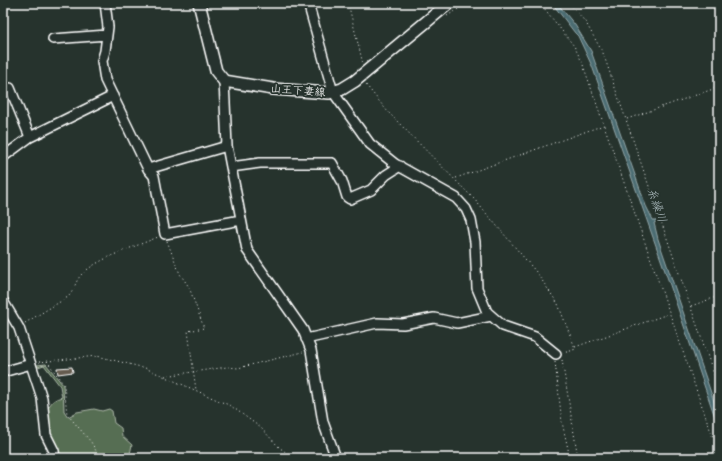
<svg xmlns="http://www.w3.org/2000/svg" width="722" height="461" viewBox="0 0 722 461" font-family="'Shantell Sans','Klee One',sans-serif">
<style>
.green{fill:#576e52;stroke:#abb6a8}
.water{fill:#4b6c72;stroke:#93a7aa}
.building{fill:#655c4f;stroke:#fff}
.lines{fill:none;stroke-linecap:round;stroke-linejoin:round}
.minor-casing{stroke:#fff;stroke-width:12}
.major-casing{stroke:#fff;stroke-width:14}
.path{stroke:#fff;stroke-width:1;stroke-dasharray:1 3;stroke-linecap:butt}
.minor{stroke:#26332d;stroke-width:9}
.major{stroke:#26332d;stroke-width:11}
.labels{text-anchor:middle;stroke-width:3.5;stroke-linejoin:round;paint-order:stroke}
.street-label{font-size:11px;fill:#fff;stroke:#26332d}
.water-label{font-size:12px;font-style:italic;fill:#aebdc0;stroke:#26332d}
</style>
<rect width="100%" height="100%" fill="#26332d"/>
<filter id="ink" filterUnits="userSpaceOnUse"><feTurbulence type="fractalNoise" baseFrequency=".025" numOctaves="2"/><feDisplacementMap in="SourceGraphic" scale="8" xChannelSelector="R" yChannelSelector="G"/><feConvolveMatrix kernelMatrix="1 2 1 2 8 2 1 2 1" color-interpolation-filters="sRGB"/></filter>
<g filter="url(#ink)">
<path class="green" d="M 46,364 L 63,385 L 64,411 L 68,417 L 77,412 L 94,409 L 102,411 L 109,409 L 112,411 L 114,423 L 121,428 L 122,436 L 132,445 L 129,458 L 57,458 C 50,441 35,403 62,397 L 60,386 L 44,365 L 35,368 L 37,365 Z"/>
<path class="water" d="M 552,3 L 557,3 L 575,25 L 591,51 L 646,206 L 653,220 L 655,220 L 656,222 L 654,223 L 658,239 L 719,416 L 719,429 L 670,285 L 592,66 L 578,36 L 575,33 Z"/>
<path class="building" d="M 72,367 L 73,372 L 58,374 L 57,368 Z"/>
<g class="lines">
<g class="minor-casing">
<path id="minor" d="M 105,3 L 108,27 L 105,51 L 102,61 L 105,80 L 148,169 L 227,146
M 308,3 L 333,92 L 370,144 L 395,164 L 456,198 L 466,209 L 471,220 L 475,242 L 477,288 L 487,312 L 503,326 L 535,337 L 556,354
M 53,39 L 107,35
M 224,81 L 227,146 L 247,250 L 303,330 L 311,350 L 323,422 L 336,458
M 10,88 L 30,137
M 3,157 L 30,137 L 113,96
M 231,167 L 260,163 L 332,163 L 342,181 L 347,197 L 350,199 L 371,190 L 386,175 L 400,166
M 148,169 L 154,176 L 165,234 L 241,220
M 3,301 L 19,328 L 42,398 L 46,435 L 54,451 L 55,458
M 306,339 L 377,323 L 403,324 L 434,318 L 457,323 L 491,316
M 3,372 L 31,364"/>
</g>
<g class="major-casing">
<path id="major" d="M 199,3 L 216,71 L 224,81 L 273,89 L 329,93 L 342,89 L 355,81 L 449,3"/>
</g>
<path class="path" d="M 348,3 L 363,64
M 540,3 L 574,46 L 582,62 L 719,455
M 570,3 L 586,23 L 603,53 L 719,389
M 432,6 L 434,3
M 447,16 L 468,3
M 3,72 L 7,82
M 366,85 L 388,112 L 474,199 L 537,273 L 558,304 L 574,345 L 574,350 L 563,353
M 627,119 L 719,87
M 456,178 L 604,125
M 167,241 L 180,274 L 189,287 L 204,328 L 188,331 L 196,390
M 691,306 L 719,296
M 25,323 L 68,297 C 75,290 75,280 83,273 C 101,257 135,247 158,237
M 575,347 L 668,314
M 562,360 L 578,458
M 47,361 L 64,385 L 67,414 L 91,442 L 100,458
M 39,362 L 97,356 L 145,368 L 231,406 L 261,428 L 279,447 L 293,458
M 555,362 L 562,422 L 570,458
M 165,376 L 227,367 L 238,368 L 303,352
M 302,458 L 326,452"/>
<use href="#minor" class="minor"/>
<use href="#major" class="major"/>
</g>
</g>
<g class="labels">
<g class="street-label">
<text transform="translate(298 90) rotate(4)" y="4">山王下妻線</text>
</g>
<g class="water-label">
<text transform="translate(657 205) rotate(71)" y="4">糸繰川</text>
</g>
</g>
<rect width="722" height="461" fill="none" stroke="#26332d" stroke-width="16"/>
<rect x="8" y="8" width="706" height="445" fill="none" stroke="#fff" stroke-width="1.5" filter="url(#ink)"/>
</svg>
